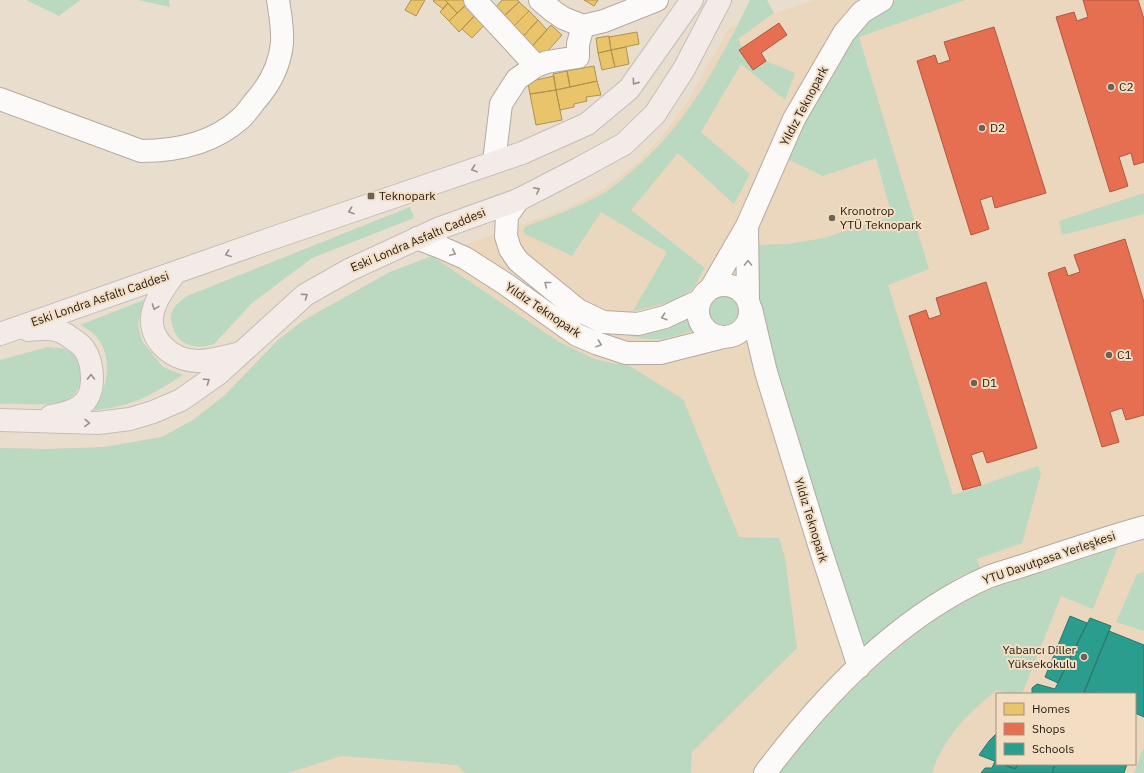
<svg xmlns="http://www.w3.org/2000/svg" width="1144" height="773" viewBox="0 0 1144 773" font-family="'IBM Plex Sans',sans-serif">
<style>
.built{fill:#ebd7be;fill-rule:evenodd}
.green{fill:#bbd8c1}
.homes{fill:#e9c46a;stroke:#af9351}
.shops{fill:#e76f51;stroke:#ae5840}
.schools{fill:#2a9d8f;stroke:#2a786b}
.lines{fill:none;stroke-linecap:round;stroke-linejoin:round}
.minor-casing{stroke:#b3aa9f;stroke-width:24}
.major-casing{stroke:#c4beb7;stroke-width:24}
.minor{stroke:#fcfaf8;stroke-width:22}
.major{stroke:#f2ebe8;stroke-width:22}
.oneway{stroke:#98908a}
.oneway2{stroke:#9d9893}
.poi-dot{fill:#6c6357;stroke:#f4dec3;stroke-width:1.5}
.labels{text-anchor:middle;stroke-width:4;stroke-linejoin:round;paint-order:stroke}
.poi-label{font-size:12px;fill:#292117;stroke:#f4dec3;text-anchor:start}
.street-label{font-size:12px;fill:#292117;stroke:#f4dec3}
</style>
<rect width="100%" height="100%" fill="#e9ddce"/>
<path class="built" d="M 814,0 L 1144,0 L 1144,773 L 0,773 L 0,448 L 48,449 L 104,447 L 162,437 L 193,420 L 225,395 L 278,340 L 304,320 L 390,272 L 567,208 L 605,188 L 637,163 L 663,135 L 686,104 L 729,28 ZM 997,694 L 1135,694 L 1135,764 L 997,764 Z"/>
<path class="green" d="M 26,0 L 80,0 L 59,16 Z
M 138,0 L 169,0 L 170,7 Z
M 750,0 L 767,0 L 774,13 L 738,39 L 742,47 L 739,50 L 753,70 L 766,61 L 795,73 L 785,100 L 741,64 L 701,132 L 750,174 L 734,204 L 678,153 L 631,210 L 705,268 C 701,274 698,282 694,287 C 680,302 652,307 633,311 L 667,252 L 601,212 L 572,256 L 525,234 L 523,231 L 526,226 C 554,216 581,206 607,191 C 614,186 620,181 626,176 C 684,130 718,65 750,0 Z
M 896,0 L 965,0 L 859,37 L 929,269 L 888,285 L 953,495 L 1038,466 L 1041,474 L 1022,543 L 977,559 L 980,568 L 958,577 L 864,646 L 856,643 L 760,332 L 756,245 L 788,244 L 824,238 L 892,216 L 876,158 L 823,176 L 783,157 L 841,47 L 872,14 Z
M 1144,193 L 1144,214 L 1062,235 L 1059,221 Z
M 410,207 L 414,218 L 312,258 L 252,303 L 214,344 C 197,350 178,346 173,327 C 171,323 170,316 172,312 C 174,305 182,300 187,296 Z
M 432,256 L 559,342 L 592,358 L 610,363 L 628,365 L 683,399 L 739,537 L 779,538 L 785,558 L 797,648 L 692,752 L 691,773 L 465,773 L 457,765 L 341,756 L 288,773 L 0,773 L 0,448 L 48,449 L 104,447 L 162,437 L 193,420 L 225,395 L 278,340 L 304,320 L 390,272 Z
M708 310a15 15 0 1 1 30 0a15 15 0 1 1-30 0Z
M 144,300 L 140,315 L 138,325 L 142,341 L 163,367 L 183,375 C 167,385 150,396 133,402 C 119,407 105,409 90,411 C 106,394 113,365 101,343 C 96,334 88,329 80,325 Z
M 690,318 L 694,330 C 683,333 672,338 660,339 C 645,340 630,336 616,333 L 651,331 L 667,329 Z
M 48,347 C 55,348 62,347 69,351 C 88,361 84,394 65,401 C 48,407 19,403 0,404 L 0,360 Z
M 1118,547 L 1093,609 L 1061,596 L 1022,694 L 1006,694 L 997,690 C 969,712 943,738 932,773 L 780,773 C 832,705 914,620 994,588 C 1007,583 1021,579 1034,575 C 1062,566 1090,556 1118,547 Z
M 1144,572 L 1144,631 L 1116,622 L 1137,574 Z
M 1143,749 L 1144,749 L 1144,773 L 1134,773 Z"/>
<path class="homes" d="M 411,0 L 425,0 L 416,16 L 405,10 Z
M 434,0 L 445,0 L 448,3 L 443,9 L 433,1 Z
M 445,0 L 471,0 L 457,13 Z
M 471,0 L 481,9 L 459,32 L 449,21 Z
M 502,0 L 518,0 L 519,2 L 500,20 L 492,12 Z
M 584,0 L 598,0 L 594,6 Z
M 519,2 L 529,11 L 508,32 L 499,21 Z
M 448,3 L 457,13 L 449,21 L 440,12 Z
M 481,9 L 490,19 L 472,38 L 462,29 Z
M 529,11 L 538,20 L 518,42 L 508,32 Z
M 538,20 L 547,30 L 527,52 L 518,42 Z
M 551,25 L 562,35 L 537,63 L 526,53 Z
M 637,32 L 639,44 L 611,50 L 609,37 Z
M 609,36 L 611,50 L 598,53 L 596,38 Z
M 626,47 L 629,64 L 615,67 L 611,50 Z
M 611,50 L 615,67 L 602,70 L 598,53 Z
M 594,66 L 597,81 L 570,87 L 567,71 Z
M 567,71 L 570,87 L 556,90 L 553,74 Z
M 534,72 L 536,80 L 554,76 L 556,90 L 530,94 L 526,74 Z
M 597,81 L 601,95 L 586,97 L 587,101 L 574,104 L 574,107 L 560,110 L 556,90 Z
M 556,90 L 562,120 L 536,125 L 530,94 Z"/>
<path class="shops" d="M 1083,0 L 1138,0 L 1144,19 L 1144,162 L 1134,165 L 1131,153 L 1119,157 L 1128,186 L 1110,192 L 1056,17 L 1074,12 L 1077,21 L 1088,17 Z
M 779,23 L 787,35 L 761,53 L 766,61 L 753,70 L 739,50 Z
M 994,27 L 1046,193 L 995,208 L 992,196 L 980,200 L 989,229 L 971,235 L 917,61 L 935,55 L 938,64 L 950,60 L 944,42 Z
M 1125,239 L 1144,302 L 1144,415 L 1126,420 L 1122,408 L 1110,412 L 1119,442 L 1102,447 L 1048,273 L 1065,267 L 1068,276 L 1080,272 L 1074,255 Z
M 986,282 L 1037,448 L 987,463 L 983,451 L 971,455 L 981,485 L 963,490 L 909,316 L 926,310 L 929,319 L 941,315 L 936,298 Z"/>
<path class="schools" d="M 1070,616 L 1087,623 L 1058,683 L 1045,677 Z
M 1090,618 L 1111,626 L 1083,694 L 1032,694 L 1032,688 L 1037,684 L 1055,689 Z
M 1109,631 L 1144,645 L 1144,717 L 1135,713 L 1135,694 L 1084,693 Z
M 997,733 L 997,762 L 979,755 L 989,741 Z
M 995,761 L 997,762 L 997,764 L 1002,764 L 1015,769 L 1018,764 L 1055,764 L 1052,773 L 981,773 L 985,768 L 992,768 Z
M 1002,764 L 1018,764 L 1015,769 Z
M 1055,764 L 1127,764 L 1124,773 L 1052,773 Z"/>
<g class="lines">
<g class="minor-casing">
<path id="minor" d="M 475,0 L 536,66
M 540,0 L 553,11 L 563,18 L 583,26 L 604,21 L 657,0
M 0,99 L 141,151 C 177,151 213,143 240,119 C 246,114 251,106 256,100 C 270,84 280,64 282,43 C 283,28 280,14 278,0
M 494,162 L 501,104 L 517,79 L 536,66 L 547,62 L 578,57 L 578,44 L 583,26
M 518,200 L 507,216 L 506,236 L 510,249 L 518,261 L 578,310 L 603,322 L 638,324 L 665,317 L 699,301
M 747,226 L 748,300
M 417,238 L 440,247 L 465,258 L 507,285 L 577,335 L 596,343 L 626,353 L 660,353 L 723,337
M698 311a26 26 0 1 1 52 0a26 26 0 1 1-52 0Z
M 711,288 L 747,226 L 794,119 L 844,33 L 862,12 L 882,0
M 751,309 L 766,372 L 821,551 L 859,667
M 765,773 C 823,696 899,616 988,577 C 1004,571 1021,567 1037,561 C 1073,549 1108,537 1144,527"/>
</g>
<g class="major-casing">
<path id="major" d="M 175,273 C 167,284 158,295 154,308 C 144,337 171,361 198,361 C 212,361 227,356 241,353
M 28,330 C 37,329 50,328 59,331 C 61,331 64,334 67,335 C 72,339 80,343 84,349 C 93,361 95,386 87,399 C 80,410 63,414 51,416
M 0,334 L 270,239 L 522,153 L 587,124 L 629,89 L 692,0
M 0,420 L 98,423 L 130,419 L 153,412 L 181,400 L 218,374 L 305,295 L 349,270 L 440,228 L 518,200 L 580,168 L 624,144 L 655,114 L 684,69 L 720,0"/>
</g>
<use href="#minor" class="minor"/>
<use href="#major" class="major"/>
</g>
<defs><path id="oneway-chevron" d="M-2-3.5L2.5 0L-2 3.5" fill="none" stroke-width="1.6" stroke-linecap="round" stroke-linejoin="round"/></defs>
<g class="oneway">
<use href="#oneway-chevron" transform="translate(635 82) rotate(125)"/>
<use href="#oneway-chevron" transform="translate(474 169) rotate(161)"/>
<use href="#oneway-chevron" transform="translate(537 190) rotate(-27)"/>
<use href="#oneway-chevron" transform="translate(351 211) rotate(161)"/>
<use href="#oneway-chevron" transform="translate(228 254) rotate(160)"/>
<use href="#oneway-chevron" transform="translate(305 296) rotate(-36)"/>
<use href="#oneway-chevron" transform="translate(155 307) rotate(110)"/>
<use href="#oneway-chevron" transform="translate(91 377) rotate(-91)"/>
<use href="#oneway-chevron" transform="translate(207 381) rotate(-35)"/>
<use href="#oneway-chevron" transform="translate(87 423) rotate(2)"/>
</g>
<g class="oneway2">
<use href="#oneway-chevron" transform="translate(453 253) rotate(25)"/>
<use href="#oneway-chevron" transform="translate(748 263) rotate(-91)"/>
<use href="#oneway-chevron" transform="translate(547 284) rotate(-141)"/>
<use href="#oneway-chevron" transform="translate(664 317) rotate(162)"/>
<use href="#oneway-chevron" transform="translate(599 344) rotate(19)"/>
</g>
<g class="poi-dot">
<circle cx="1111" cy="87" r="4"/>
<circle cx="982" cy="128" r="4"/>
<rect x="367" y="192" width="8" height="8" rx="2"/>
<circle cx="832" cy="218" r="4"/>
<circle cx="1109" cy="355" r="4"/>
<circle cx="974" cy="383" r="4"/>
<circle cx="1084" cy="657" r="4"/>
</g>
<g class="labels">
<g class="poi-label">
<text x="1119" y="91">C2</text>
<text x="990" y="132">D2</text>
<text x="379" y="200">Teknopark</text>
<text x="840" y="215">Kronotrop<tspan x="840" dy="14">YTÜ Teknopark</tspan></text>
<text x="1117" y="359">C1</text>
<text x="982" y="387">D1</text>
<text x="1076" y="654" text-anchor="end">Yabancı Diller<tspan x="1076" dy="14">Yüksekokulu</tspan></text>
</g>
<g class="street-label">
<text transform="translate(804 106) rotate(-62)" y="4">Yıldız Teknopark</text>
<text transform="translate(418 240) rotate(-23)" y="4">Eski Londra Asfaltı Caddesi</text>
<text transform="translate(100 299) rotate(-19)" y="4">Eski Londra Asfaltı Caddesi</text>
<text transform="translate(543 310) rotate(34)" y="4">Yıldız Teknopark</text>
<text transform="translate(811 520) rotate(73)" y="4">Yıldız Teknopark</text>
<text transform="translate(1049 558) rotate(-19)" y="4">YTU Davutpasa Yerleşkesi</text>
</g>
</g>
<rect x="996" y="693" width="140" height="72" fill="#f4dec3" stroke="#a3927e"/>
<rect x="1004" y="703" width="20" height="12" fill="#e9c46a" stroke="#a3927e"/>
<text x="1032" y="713" font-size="12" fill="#292117">Homes</text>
<rect x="1004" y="723" width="20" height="12" fill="#e76f51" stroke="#a3927e"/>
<text x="1032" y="733" font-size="12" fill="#292117">Shops</text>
<rect x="1004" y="743" width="20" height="12" fill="#2a9d8f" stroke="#a3927e"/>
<text x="1032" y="753" font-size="12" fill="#292117">Schools</text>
</svg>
